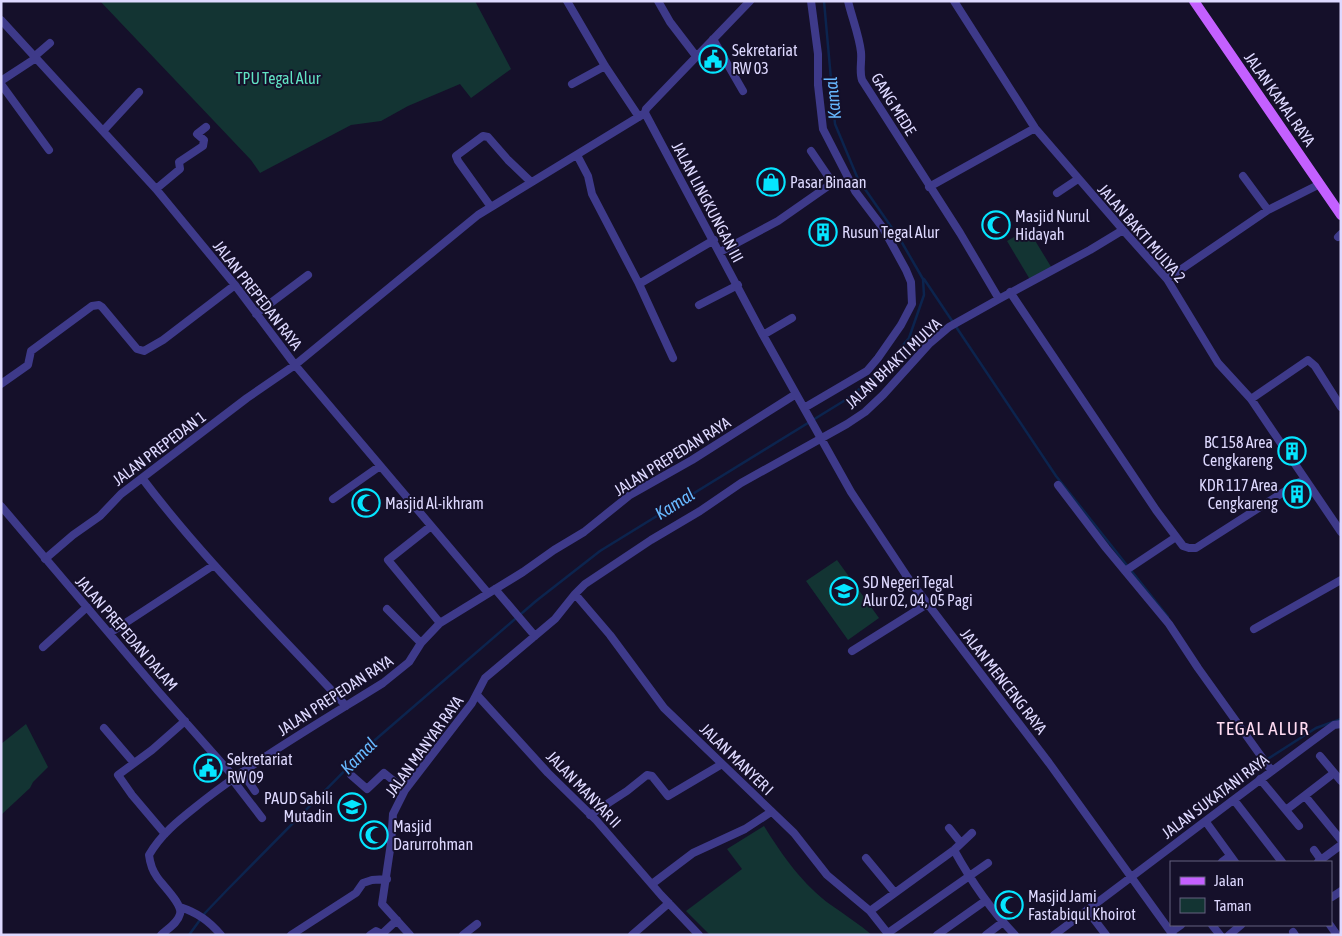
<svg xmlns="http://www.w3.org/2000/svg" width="1342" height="936" viewBox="0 0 1342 936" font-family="'Asap Condensed',sans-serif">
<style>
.green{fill:#133433}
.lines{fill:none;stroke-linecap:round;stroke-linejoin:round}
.stream{stroke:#0c244e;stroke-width:2.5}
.minor{stroke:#3e3a8a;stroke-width:8}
.major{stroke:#c460ff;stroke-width:10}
.labels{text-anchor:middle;stroke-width:4;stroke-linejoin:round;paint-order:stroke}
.poi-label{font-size:16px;fill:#ded9ff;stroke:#15102a;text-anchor:start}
.park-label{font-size:16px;fill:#61e3c3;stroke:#15102a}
.street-label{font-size:16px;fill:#ded9ff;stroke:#15102a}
.water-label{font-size:18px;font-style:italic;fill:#67b8ff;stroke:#15102a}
.quarter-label{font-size:19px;letter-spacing:1px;fill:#ffdbf2;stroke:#15102a}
</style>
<rect width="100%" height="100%" fill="#15102a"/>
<path class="green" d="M 100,1 L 475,1 L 511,69 L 471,98 L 460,84 L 408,106 L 381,121 L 351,125 L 260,173 L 251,160 Z
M 1028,229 L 1053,270 L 1032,283 L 1007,241 Z
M 837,560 L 879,618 L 848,640 L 806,581 Z
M 26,724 L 48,767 L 33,782 L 30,788 L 1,815 L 1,744 Z
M 764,826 C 782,855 803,885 831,905 C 845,915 859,924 872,935 L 710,935 L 686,911 L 742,869 L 727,849 Z"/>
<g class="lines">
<path class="stream" d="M 924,279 L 1056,476 L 1168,617
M 1266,760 L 1316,728 L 1341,719
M 189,935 L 205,913 L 228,889 L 375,740 L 536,601 L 600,551 L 847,399 L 879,373 L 909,338 L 924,295 L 923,279 L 901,241 L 858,179 L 835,124 L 824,1"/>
<path class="minor" d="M 567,1 L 605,66 L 639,117
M 658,1 L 670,22 L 696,56
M 750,1 L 646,109 L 645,113 L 763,335 L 851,492 L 908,578 L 1049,763 L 1173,935
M 848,1 C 852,18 859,35 861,52 C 862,62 859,71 862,80 L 960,233 L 999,299
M 954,1 L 1035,128 L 1123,230 L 1167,279 L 1218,363 L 1251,399 L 1341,532
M 1,20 L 156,189 L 235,285 L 295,365 L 488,593
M 713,39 L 743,91
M 35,56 L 50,43
M 1,81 L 36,58
M 1,84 L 49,150
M 572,84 L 605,66
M 103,131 L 139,92
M 577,155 L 588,176 L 592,194 L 639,284 L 673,358
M 1243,176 L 1268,210
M 929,187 L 1035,128
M 156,189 L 180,169 L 179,162 L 203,146 L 204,140 L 197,134 L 206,127
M 1057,193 L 1078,179
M 491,207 L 458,161 L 456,156 L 483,136 L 488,137 L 508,160 L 531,182
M 1338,237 L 1341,234
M 720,252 L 778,221 L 831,184 L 830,179 L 811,151
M 1167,279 L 1268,210 L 1320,184
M 639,284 L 714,240
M 1010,292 L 1156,510 L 1183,546 L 1189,548 L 1196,548 L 1304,479
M 699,305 L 738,285
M 256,314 L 308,275
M 763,335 L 792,318
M 1,384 L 28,365 L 31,351 L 92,306 L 99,305 L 102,307 L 137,349 L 144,351 L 163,340 L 235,285
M 1251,399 L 1308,360 L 1315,366 L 1341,407
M 804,408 L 867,371 L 878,358 L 901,325 L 912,304 L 911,282 L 906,270 L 883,228 L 855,191 L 823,129 L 818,85 L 818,54 L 811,1
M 142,478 C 204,560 277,631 346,706
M 1058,485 L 1106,548 L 1169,624 L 1198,668 L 1271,770
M 333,499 L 380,466
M 1,506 L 158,691 L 234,777
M 431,526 L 388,560 L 440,623
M 45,559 L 73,535 L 100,516 L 121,494 L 247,398 L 295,365 L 478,215 L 645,113
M 1125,571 L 1176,537
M 495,589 L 535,636
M 575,594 L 610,635 L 664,708 L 794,833 L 827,875 L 870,911 L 889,935
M 387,609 L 421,643
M 1254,629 L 1341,580
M 110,633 L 214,565
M 43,647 L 87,607
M 852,651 L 927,604
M 477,695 L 548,773 L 596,820 L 661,895 L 699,935
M 104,728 L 134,763
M 1320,756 L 1341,781
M 242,772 L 255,791
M 351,775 L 367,789 L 384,773 L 405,790
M 232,779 L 262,818
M 1260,779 L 1299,826
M 1305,796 L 1341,840
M 1234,800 L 1282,862
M 1286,810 L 1334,773
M 590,815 L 627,791 L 647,775 L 652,776 L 668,796 L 722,764
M 1206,822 L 1235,862
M 949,828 L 961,843
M 165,834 L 132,795 L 118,775 L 152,750 L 185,721
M 954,850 C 971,881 990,909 1015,935
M 1314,850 L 1321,860
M 866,858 L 895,893
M 1222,862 L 1230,856
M 1318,862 L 1341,845
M 652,884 L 693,853 L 745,829 L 771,812
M 1332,897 L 1341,891
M 180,907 C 198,913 209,921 221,935
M 1087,910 L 1106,935
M 870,911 L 954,850 L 972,833
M 1212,925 L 1220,935
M 1330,925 L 1337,935
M 1171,932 L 1181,925
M 1293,932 L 1295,935
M 888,933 L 988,863
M 161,935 C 167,929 178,923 180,914 C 183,904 163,886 157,877 C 152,870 150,863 149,855 C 162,832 183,817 203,801 C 260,757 322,721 383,683 L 409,662 L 421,643 L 440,623 L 523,572 L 554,550 L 584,532 L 630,495 L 692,460 L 796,394
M 291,935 L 356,893 L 363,883 L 372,880 L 387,879
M 370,935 L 376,931 L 382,934 L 397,920
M 410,935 L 382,904 L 391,843 L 393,814 L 405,790 L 472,703 L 485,678 L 555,619 L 575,594 L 585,584 L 651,540 L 700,511 L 741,483 L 847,424 L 865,412 L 883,395 L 929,344 L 949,327 L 999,299 L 1090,250 L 1123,230
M 463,935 L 477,924
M 632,935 L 669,903
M 937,935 L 985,901
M 986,935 L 1003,922
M 1054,935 C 1148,865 1240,794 1334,725 L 1341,724
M 1229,935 L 1241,925"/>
<path class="major" d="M 1194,1 L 1341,215"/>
</g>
<defs>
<g id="civic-ring" transform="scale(1.4375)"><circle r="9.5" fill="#15102a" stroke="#05e5ff" stroke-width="1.5"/><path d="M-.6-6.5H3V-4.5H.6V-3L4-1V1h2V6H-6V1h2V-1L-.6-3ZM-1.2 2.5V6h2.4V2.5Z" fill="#05e5ff"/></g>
<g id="shop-ring" transform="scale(1.4375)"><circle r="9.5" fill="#15102a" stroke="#05e5ff" stroke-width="1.5"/><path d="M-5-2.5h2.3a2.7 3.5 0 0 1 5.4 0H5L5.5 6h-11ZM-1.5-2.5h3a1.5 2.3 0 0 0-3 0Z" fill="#05e5ff"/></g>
<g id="mosque-ring" transform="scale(1.4375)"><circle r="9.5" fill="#15102a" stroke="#05e5ff" stroke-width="1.5"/><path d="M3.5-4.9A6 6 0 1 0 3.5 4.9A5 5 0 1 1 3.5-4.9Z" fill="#05e5ff"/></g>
<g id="building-ring" transform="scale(1.4375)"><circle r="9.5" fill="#15102a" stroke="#05e5ff" stroke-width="1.5"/><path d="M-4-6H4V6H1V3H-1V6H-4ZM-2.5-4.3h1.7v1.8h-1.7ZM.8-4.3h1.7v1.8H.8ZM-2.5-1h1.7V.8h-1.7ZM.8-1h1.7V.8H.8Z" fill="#05e5ff"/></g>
<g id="school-ring" transform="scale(1.4375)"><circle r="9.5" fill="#15102a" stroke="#05e5ff" stroke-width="1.5"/><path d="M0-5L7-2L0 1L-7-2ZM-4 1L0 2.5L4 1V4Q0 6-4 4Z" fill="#05e5ff"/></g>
</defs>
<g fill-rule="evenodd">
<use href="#civic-ring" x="713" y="59"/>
<use href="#shop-ring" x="771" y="182"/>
<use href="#mosque-ring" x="996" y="225"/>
<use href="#building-ring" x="823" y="232"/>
<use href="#building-ring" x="1292" y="451"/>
<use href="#building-ring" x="1297" y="494"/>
<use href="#mosque-ring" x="366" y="503"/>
<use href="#school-ring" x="844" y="591"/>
<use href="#civic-ring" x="208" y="768"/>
<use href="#school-ring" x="352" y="807"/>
<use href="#mosque-ring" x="374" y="835"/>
<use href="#mosque-ring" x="1009" y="905"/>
</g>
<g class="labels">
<g class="poi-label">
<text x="732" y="56">Sekretariat<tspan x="732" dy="18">RW 03</tspan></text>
<text x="790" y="188">Pasar Binaan</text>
<text x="1015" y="222">Masjid Nurul<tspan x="1015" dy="18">Hidayah</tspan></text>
<text x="842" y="238">Rusun Tegal Alur</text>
<text x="1273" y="448" text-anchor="end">BC 158 Area<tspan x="1273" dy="18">Cengkareng</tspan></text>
<text x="1278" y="491" text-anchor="end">KDR 117 Area<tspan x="1278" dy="18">Cengkareng</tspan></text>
<text x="385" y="509">Masjid Al-ikhram</text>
<text x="863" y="588">SD Negeri Tegal<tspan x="863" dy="18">Alur 02, 04, 05 Pagi</tspan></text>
<text x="227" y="765">Sekretariat<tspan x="227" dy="18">RW 09</tspan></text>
<text x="333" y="804" text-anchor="end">PAUD Sabili<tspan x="333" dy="18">Mutadin</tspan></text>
<text x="393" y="832">Masjid<tspan x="393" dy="18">Darurrohman</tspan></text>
<text x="1028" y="902">Masjid Jami<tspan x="1028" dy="18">Fastabiqul Khoirot</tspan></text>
</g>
<g class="park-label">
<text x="278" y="84">TPU Tegal Alur</text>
</g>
<g class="street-label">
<text transform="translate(1280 99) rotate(55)" y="6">JALAN KAMAL RAYA</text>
<text transform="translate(894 104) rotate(58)" y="6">GANG MEDE</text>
<text transform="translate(708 202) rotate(62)" y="6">JALAN LINGKUNGAN III</text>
<text transform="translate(1142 233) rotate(49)" y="6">JALAN BAKTI MULYA 2</text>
<text transform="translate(258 295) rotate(52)" y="6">JALAN PREPEDAN RAYA</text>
<text transform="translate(893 363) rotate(-43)" y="6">JALAN BHAKTI MULYA</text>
<text transform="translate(159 448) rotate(-37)" y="6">JALAN PREPEDAN 1</text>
<text transform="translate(672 456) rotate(-32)" y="6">JALAN PREPEDAN RAYA</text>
<text transform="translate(127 633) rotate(49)" y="6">JALAN PREPEDAN DALAM</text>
<text transform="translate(1004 681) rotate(52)" y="6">JALAN MENCENG RAYA</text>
<text transform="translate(335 695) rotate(-33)" y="6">JALAN PREPEDAN RAYA</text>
<text transform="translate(424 746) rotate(-54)" y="6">JALAN MANYAR RAYA</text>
<text transform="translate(737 759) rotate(44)" y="6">JALAN MANYER I</text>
<text transform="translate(584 789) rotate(46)" y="6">JALAN MANYAR II</text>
<text transform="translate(1215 796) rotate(-37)" y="6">JALAN SUKATANI RAYA</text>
</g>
<g class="water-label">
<text transform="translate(833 98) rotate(-96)" y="6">Kamal</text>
<text transform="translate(675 504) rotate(-32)" y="6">Kamal</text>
<text transform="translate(359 756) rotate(-45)" y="6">Kamal</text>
</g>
<g class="quarter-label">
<text x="1263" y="735">TEGAL ALUR</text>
</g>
</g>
<rect width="1342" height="936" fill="none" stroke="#ded9ff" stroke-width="5"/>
<rect x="1170" y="861" width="162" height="65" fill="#15102a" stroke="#65607f"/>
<rect x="1180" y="877" width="25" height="8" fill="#c460ff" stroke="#65607f"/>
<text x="1214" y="886" font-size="15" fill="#ded9ff">Jalan</text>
<rect x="1180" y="898" width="25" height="15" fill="#133433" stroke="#65607f"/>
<text x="1214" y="911" font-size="15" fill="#ded9ff">Taman</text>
</svg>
